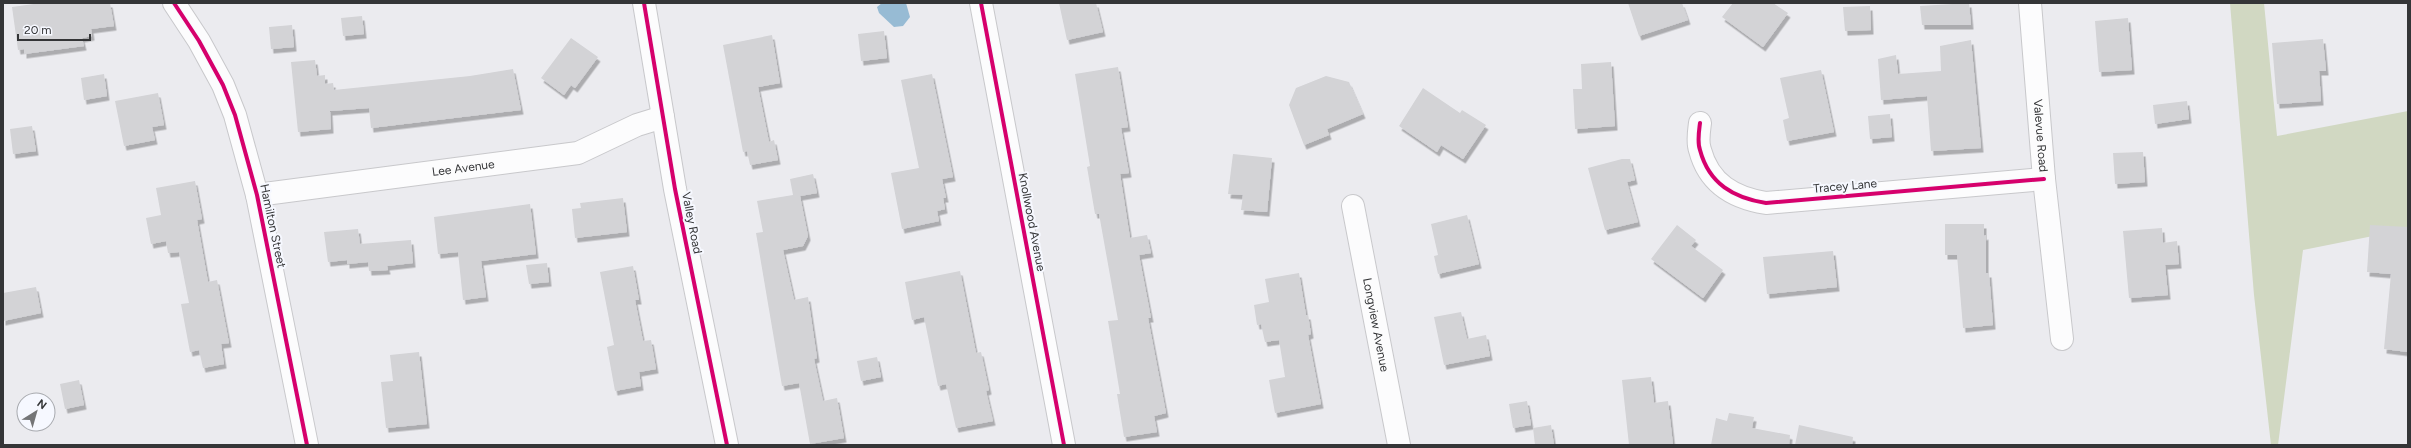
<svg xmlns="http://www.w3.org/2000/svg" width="2411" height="448" viewBox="0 0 2411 448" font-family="Figtree,sans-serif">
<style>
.green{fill:#d1d8c2}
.water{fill:#97bbd4}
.building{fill:#d3d3d6;filter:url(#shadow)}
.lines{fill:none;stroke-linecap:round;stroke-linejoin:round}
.street-casing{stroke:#c8c8cb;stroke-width:24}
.street{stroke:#fcfcfd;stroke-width:22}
.cycleway-casing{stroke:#f6f8ff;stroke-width:6}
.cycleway{stroke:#d6006c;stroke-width:4}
.labels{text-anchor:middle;stroke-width:4;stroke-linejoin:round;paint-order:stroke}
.street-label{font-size:12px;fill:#343537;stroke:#f6f8ff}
</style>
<defs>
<filter id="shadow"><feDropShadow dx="2.5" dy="4.5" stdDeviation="0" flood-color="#0004"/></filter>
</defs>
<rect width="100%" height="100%" fill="#ebebef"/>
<path class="green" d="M 2230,3 L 2264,3 L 2277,136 L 2408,111 L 2408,229 L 2303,250 L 2278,445 L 2271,445 L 2254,295 Z"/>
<path class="water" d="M 882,3 L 906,3 L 910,17 L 903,26 L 894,27 L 879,13 L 877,7 Z"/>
<path class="building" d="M 41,3 L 110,3 L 114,26 L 91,29 L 92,36 L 82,38 L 84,46 L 24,54 L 24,49 L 18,50 L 12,7 Z
M 1059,3 L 1096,3 L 1103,32 L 1067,40 Z
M 1628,3 L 1682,3 L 1688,20 L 1639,36 Z
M 1733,3 L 1773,3 L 1788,13 L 1763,47 L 1722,17 Z
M 1969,3 L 1971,25 L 1922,25 L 1920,6 Z
M 1870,6 L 1871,30 L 1845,31 L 1843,7 Z
M 362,16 L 364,34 L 343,36 L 341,18 Z
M 2128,18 L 2132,70 L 2099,72 L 2095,21 Z
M 292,25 L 294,47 L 271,49 L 269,27 Z
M 884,31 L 887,58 L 861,61 L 858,34 Z
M 772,35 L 780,83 L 758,87 L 769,142 L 774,140 L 778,160 L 750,165 L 747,151 L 743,152 L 723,45 Z
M 571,38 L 598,57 L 575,88 L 571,85 L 564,95 L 541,78 Z
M 2323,39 L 2326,71 L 2319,71 L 2321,101 L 2277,104 L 2272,43 Z
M 1971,40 L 1981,148 L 1931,151 L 1927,96 L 1881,100 L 1878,59 L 1896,55 L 1898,74 L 1941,71 L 1940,46 Z
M 315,60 L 317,76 L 325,75 L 325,84 L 333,83 L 334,90 L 470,76 L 513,69 L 521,110 L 371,128 L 369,108 L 330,111 L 331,129 L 298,132 L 291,62 Z
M 1611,62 L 1615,126 L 1575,129 L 1573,89 L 1582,89 L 1581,64 Z
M 1118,67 L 1128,127 L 1121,128 L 1129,173 L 1120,174 L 1130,238 L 1147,235 L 1151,253 L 1139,255 L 1151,318 L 1148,318 L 1166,413 L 1154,416 L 1157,432 L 1124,437 L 1117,394 L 1120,394 L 1108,321 L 1118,320 L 1099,214 L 1095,214 L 1087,167 L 1090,166 L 1075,74 Z
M 1821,70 L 1834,132 L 1787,141 L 1783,120 L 1789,118 L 1780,78 Z
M 104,74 L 107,96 L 84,100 L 81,78 Z
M 932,74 L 953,177 L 942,179 L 946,198 L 943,198 L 945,209 L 937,211 L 939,221 L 902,229 L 891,173 L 919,168 L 901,80 Z
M 1326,76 L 1349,82 L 1363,114 L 1327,129 L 1329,135 L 1304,145 L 1289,105 L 1296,88 Z
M 1423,88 L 1460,113 L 1462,110 L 1486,125 L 1463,159 L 1441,145 L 1437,152 L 1399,126 Z
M 158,93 L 164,125 L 152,127 L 155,140 L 124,146 L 115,101 Z
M 2187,101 L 2189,119 L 2155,124 L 2153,105 Z
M 1890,114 L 1892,137 L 1870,139 L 1868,116 Z
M 32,126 L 36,151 L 13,154 L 10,129 Z
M 2143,152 L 2145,182 L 2115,184 L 2113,153 Z
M 1233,154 L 1272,158 L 1267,212 L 1241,210 L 1243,195 L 1228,194 Z
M 1622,159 L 1630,159 L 1635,180 L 1627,182 L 1638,222 L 1605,230 L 1588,168 Z
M 813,174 L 817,193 L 800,196 L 808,236 L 803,246 L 783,250 L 794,300 L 808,297 L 817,358 L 814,359 L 823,401 L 837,398 L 844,438 L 810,444 L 799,383 L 782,386 L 756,233 L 763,232 L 757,201 L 793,195 L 790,179 Z
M 195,181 L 202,219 L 197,220 L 208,282 L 217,280 L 229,343 L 221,344 L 224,364 L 203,368 L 199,350 L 190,352 L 181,304 L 189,303 L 179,252 L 168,253 L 166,241 L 151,244 L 146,218 L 161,215 L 156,188 Z
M 623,198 L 627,232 L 575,238 L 572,209 L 581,208 L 580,203 Z
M 530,204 L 536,254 L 481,261 L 486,297 L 463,300 L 458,252 L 438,254 L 434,217 Z
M 1467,215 L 1479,264 L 1438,274 L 1434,256 L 1438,255 L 1431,224 Z
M 1945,224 L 1984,224 L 1984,236 L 1986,235 L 1986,273 L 1989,273 L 1993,325 L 1963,328 L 1957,255 L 1945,255 Z
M 1677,225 L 1696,240 L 1691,246 L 1723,270 L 1703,298 L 1651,259 Z
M 2370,225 L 2408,227 L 2408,352 L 2384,349 L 2391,274 L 2367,272 Z
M 2162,228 L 2163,243 L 2177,241 L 2179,264 L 2165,265 L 2168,295 L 2129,298 L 2123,231 Z
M 358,229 L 360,244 L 411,240 L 413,263 L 387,266 L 388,270 L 369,271 L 368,262 L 347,264 L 347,260 L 328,262 L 324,232 Z
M 1833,251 L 1837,287 L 1767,294 L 1763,257 Z
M 547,263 L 549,282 L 529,284 L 526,265 Z
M 633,266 L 639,300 L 635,300 L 643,341 L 651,340 L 656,369 L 639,372 L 641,386 L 615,391 L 607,347 L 614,345 L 600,272 Z
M 960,271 L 976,353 L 981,352 L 989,390 L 986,391 L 993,421 L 956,428 L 946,384 L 938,386 L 924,317 L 912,320 L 905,282 Z
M 1299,273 L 1306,315 L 1308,315 L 1311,334 L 1308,335 L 1321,404 L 1275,413 L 1269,380 L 1285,377 L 1279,340 L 1265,342 L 1261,324 L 1257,325 L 1254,305 L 1269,302 L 1265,279 Z
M 36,287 L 41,313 L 3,321 L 3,293 Z
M 1461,312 L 1467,339 L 1486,335 L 1490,356 L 1444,365 L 1434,317 Z
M 419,352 L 427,424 L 386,428 L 381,382 L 393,381 L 390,355 Z
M 877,357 L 881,377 L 861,381 L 857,361 Z
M 1651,377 L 1654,403 L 1668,401 L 1673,445 L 1629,445 L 1622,380 Z
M 79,380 L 84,405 L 65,409 L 60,384 Z
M 1527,401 L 1531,425 L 1513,428 L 1509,404 Z
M 1729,413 L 1754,417 L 1752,428 L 1790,435 L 1789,445 L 1711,445 L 1716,418 L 1727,421 Z
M 1551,425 L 1554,445 L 1535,445 L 1533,428 Z
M 1799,425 L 1853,437 L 1852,445 L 1795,445 Z"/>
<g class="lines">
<g class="street-casing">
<g id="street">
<path d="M 174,3 L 199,41 L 223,85 L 235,115 L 257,195 L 307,445"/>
<path d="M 644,3 L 675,189 L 727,445"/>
<path d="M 981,3 L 1064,445"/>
<path id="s1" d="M 2030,3 L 2044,179 L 2062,339"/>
<path d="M 1700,123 C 1699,131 1697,142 1700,150 C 1709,184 1734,198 1766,203 L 2044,179"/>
<path id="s2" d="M 257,195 L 578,153 L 637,125 L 663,117"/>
<path id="s3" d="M 1353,206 L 1399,445"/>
</g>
</g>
<use href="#street" class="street"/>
<g class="cycleway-casing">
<path id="cycleway" d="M 174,3 L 199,41 L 223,85 L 235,115 L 257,195 L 307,445
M 644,3 L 675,189 L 727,445
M 981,3 L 1064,445
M 1700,123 C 1699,131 1697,142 1700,150 C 1709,184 1734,198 1766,203 L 2044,179"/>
</g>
<use href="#cycleway" class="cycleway"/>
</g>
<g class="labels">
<g class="street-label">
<text dy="4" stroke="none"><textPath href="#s1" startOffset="133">Valevue Road</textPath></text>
<text dy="4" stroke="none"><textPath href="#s2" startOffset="208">Lee Avenue</textPath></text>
<text transform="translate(1845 186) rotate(-5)" y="4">Tracey Lane</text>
<text transform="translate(1032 222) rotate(79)" y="4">Knollwood Avenue</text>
<text transform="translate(692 223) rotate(79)" y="4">Valley Road</text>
<text transform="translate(273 226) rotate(78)" y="4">Hamilton Street</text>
<text dy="4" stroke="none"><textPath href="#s3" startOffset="121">Longview Avenue</textPath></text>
</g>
</g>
<rect width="2411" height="448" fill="none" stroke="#343537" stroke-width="8"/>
<g transform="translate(36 412) rotate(37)"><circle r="19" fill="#f6f8ff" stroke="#a8aaaf"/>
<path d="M0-3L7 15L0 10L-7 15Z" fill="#747577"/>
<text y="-6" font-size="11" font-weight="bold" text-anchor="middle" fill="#343537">N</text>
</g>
<path d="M18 34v6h72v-6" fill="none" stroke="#343537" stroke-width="2"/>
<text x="24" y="34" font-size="12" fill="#343537" stroke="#f6f8ff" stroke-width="3" paint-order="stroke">20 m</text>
</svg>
